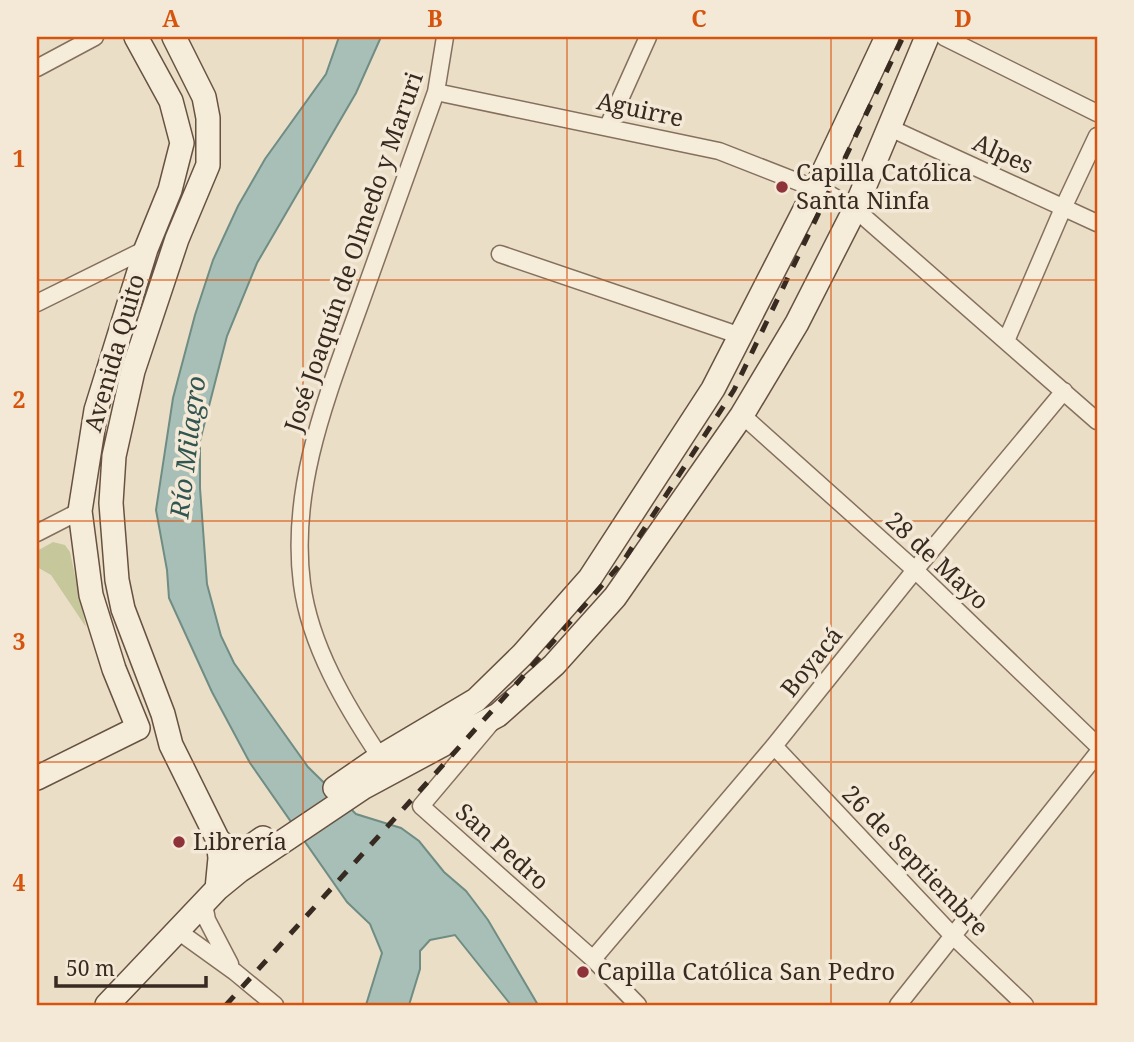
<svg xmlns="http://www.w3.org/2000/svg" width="1134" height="1042" viewBox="0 0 1134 1042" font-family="'Noto Serif',serif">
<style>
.green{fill:#c6c89c}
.water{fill:#a8bfb7;stroke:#6f8d84;stroke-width:2}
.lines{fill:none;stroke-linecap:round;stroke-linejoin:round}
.street-casing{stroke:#85705e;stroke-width:19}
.secondary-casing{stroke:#675241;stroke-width:26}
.street{stroke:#f6ecda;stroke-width:16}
.secondary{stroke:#f6ecda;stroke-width:23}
.rail{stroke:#372a20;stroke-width:5;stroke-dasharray:12 12;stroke-linecap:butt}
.grid{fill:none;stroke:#d6540e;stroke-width:2;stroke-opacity:0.55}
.poi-dot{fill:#8f333a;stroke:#f3e9d6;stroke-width:2.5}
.labels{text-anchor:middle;stroke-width:7;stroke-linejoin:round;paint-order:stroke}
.street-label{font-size:24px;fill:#372a20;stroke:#f3e9d6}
.poi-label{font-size:24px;fill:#372a20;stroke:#f3e9d6;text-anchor:start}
.water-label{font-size:26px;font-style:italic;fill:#315551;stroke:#f3e9d6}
.neatline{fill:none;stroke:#d6540e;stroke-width:2.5}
.grid-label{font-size:23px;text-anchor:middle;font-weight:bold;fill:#d6540e}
</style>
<rect width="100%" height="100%" fill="#ebdec7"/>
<path class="green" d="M 53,542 L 65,545 L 70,552 L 86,627 L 51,575 L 37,567 L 37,551 Z"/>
<path class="water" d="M 339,37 L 381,37 L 356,93 L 257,263 L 227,336 L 200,441 L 200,488 L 207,584 L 221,636 L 234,663 L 308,767 L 356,814 L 401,828 L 419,841 L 444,872 L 466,891 L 488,920 L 538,1005 L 511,1005 L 455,935 L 430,940 L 420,951 L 420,969 L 409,1005 L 366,1005 L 382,953 L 370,924 L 347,902 L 250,763 L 212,692 L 169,598 L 167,570 L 156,510 L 173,398 L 195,315 L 213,260 L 238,206 L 265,159 L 326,74 Z"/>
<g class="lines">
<g class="street-casing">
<path id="street" d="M 944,37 L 1097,113
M 37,68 L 95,37
M 436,92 L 719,151 L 829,194 L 855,209 L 1097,421
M 608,126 L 648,37
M 890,128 L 1097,223
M 500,254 L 741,336
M 37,303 L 146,249
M 1006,341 L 1064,206 L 1097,136
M 742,415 L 915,570 L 1097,745
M 37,533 L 80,511
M 491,723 L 421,806 L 593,959 L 638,1005
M 774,746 L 953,936 L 1025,1005
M 380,757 C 346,706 310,646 302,584 C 289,484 330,389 363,296 C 387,228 412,160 436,92 L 445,37
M 204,904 L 207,920 L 230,964
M 178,931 L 235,972 L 275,1005
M 593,959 L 774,746 L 915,570 L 1064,391
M 898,1005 L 1097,754"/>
</g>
<g class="secondary-casing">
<path id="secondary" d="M 136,37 L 171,101 L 182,143 L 170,190 L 146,249 L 96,410 L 80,511 L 91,595 L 114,669 L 138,728
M 174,37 L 204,97 L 208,118 L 208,165 L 177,239 L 133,371 L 114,456 L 111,503 L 117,580 L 123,609 L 163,714 L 171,745 L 218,840 L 220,858 L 217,889
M 37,778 L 138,728
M 335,788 L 380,757 L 476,700 L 522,655 L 590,578 L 713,389 L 816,188 L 887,37
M 218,840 L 235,854 L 243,852 L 263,838
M 107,1005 L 217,889 L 239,871 L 364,787 L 498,715 L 554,665 L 615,597 L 742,415 L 797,323 L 855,209 L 927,37"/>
</g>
<use href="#street" class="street"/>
<use href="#secondary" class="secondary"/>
<path class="rail" d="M 226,1005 L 518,682 L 624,560 L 734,390 L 903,37"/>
</g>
<path class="grid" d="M 303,37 L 303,1005M 567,37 L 567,1005M 831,37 L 831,1005M 37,280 L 1097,280M 37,521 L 1097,521M 37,762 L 1097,762"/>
<g class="poi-dot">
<circle cx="782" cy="187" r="7"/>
<circle cx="179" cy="842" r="7"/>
<circle cx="583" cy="972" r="7"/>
</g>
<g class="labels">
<g class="street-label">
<text transform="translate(640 110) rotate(12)" y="8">Aguirre</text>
<text transform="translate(1003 154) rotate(24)" y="8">Alpes</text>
<text transform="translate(354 252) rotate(-71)" y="8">José Joaquín de Olmedo y Maruri</text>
<text transform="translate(115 353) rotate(-74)" y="8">Avenida Quito</text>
<text transform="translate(937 561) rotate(43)" y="8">28 de Mayo</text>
<text transform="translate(812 662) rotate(-51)" y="8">Boyacá</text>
<text transform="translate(502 847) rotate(42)" y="8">San Pedro</text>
<text transform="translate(915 861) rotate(46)" y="8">26 de Septiembre</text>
</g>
<g class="poi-label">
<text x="796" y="181">Capilla Católica<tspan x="796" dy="28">Santa Ninfa</tspan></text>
<text x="193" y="850">Librería</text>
<text x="597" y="980">Capilla Católica San Pedro</text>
</g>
<g class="water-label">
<text transform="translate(188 447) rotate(-83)" y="9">Río Milagro</text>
</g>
</g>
<rect width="1134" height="1042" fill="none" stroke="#f3e9d6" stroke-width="77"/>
<path d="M56 976v10h150v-10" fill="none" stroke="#372a20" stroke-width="3.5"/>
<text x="66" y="976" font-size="21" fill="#372a20" stroke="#f3e9d6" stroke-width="5" paint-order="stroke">50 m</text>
<rect x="38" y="38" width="1058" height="966" class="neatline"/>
<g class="grid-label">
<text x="171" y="27">A</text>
<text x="435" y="27">B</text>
<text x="699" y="27">C</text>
<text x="963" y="27">D</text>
<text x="19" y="167">1</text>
<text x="19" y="408">2</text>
<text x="19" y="650">3</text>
<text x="19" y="891">4</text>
</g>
</svg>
